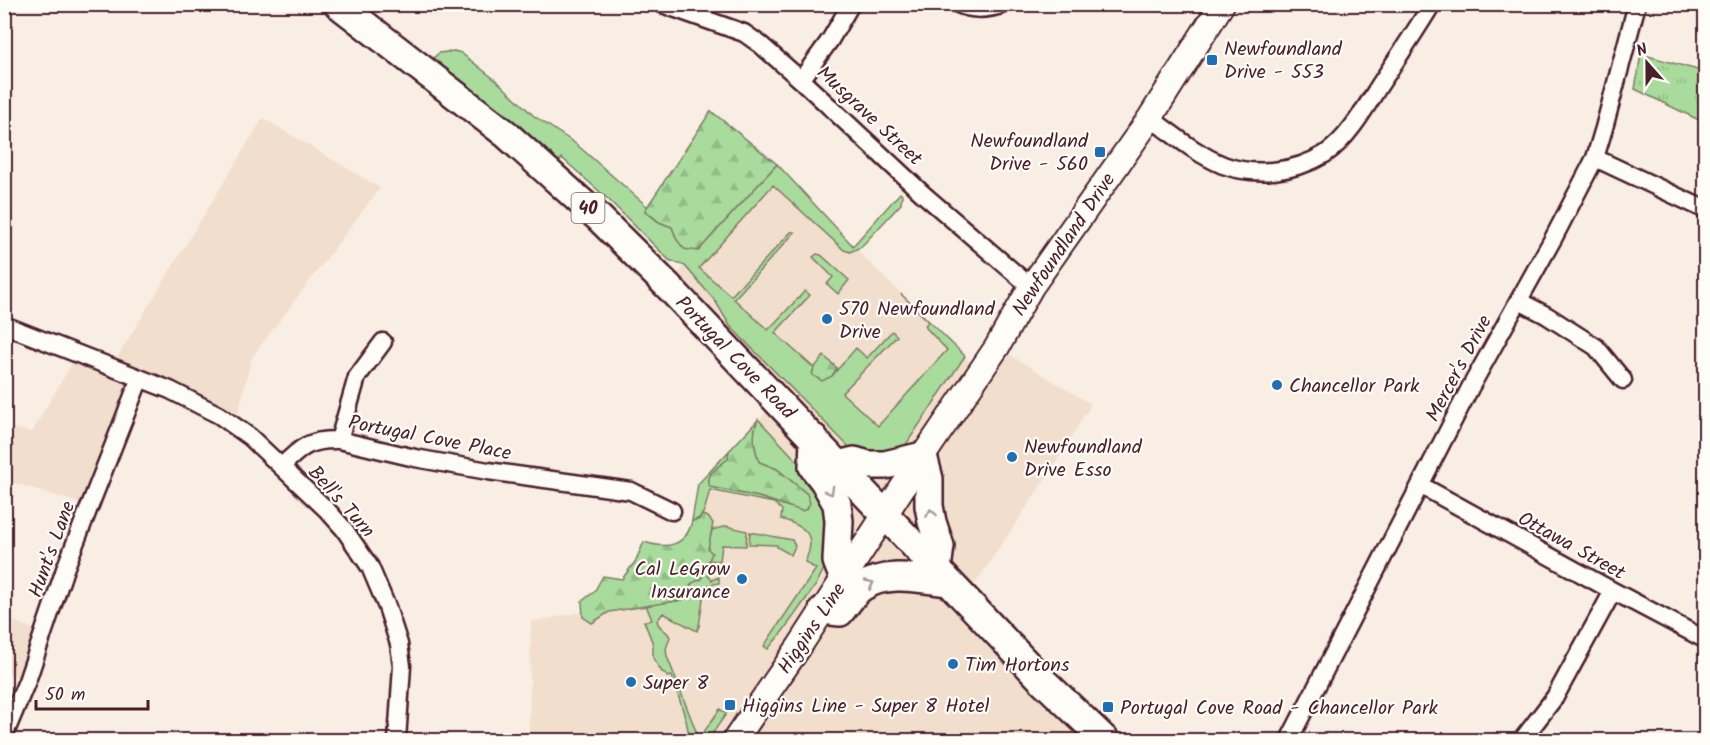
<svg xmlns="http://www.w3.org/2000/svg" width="1710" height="745" viewBox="0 0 1710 745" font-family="Kalam,sans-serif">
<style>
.built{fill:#f2decc}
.grass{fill:#a9db9c;stroke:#7a7d64;stroke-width:1.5}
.forest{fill:url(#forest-firs);stroke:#7a7d64;stroke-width:1.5}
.park{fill:url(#park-tufts);stroke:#7a7d64;stroke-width:1.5}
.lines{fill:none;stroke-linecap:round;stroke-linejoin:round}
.street-casing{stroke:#4a1f2b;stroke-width:21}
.secondary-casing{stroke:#4a1f2b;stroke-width:28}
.primary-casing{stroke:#4a1f2b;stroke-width:32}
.street{stroke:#fdfcf7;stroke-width:16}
.secondary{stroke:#fdfcf7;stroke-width:24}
.primary{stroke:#fdfcf7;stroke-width:27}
.oneway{stroke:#ac999b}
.poi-dot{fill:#1f6fb2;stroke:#fdfcf7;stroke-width:2}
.labels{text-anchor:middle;stroke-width:4.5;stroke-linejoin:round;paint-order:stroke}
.shield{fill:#fdfcf7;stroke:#806168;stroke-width:1.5}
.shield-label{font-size:18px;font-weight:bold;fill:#4a1f2b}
.poi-label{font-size:20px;fill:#4a1f2b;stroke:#fdfcf7;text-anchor:start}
.street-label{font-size:20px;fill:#4a1f2b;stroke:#fdfcf7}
</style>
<defs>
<pattern id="forest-firs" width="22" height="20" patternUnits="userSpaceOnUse" patternTransform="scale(1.5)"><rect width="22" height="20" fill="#a9db9c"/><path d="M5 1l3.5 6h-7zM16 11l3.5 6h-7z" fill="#93bc87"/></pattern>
<pattern id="park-tufts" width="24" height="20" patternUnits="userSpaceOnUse" patternTransform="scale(1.5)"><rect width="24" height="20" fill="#a9db9c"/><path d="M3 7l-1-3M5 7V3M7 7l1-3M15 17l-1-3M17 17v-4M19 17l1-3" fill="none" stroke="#93bc87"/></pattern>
</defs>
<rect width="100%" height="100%" fill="#f8eee3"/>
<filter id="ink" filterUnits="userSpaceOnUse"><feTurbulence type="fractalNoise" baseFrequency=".0167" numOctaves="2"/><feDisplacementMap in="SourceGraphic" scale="12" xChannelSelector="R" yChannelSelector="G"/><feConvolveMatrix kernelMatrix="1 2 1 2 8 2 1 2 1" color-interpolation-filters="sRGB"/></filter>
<g filter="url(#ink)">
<path class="built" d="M 263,118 L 380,188 L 252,357 L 235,426 L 140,378 L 89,506 L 5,480 L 4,427 L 32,432 L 78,353 L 112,366 Z
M 777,164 L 853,246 L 980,372 L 997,347 L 1091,404 L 1052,469 L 965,599 L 1092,740 L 529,740 L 531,622 L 681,593 L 698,484 L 777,400 L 667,285 Z
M 4,617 L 42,633 L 27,681 L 5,672 Z"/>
<path class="grass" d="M 454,51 L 461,53 L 498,82 L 534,116 L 576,144 L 648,207 L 645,211 L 659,222 L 672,227 L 677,240 L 698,251 L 777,164 L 853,246 L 900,193 L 902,195 L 901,204 L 861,247 L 850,252 L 844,250 L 773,185 L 699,268 L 731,296 L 791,232 L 795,232 L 734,299 L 768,330 L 805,291 L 810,295 L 775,333 L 814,368 L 812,375 L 832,376 L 856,348 L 867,358 L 892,331 L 897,336 L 842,393 L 878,426 L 947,350 L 927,329 L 925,326 L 928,321 L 901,294 L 965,356 L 905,446 L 886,456 L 858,452 L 850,448 L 730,326 L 716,302 L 685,266 L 669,260 L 609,200 L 562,158 L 558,163 L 432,59 L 439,53 Z
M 817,254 L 821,255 L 849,280 L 838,294 L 827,284 L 833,277 L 813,257 Z
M 758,419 L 812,477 L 828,509 L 826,564 L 816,585 L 783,631 L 768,649 L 764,646 L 816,569 L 805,562 C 817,535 807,527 781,519 L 782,510 L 774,503 L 710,490 C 706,501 706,519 692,521 L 698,484 L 729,451 L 728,459 L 710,474 L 710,487 L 759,497 L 789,507 L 807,494 L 777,469 L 759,462 C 754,447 751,433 758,419 Z
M 726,526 L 747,531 L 746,546 L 722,545 L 720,561 L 709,560 L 708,576 L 712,580 L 719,577 L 719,583 L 705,586 L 699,626 L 697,631 L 663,613 L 657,621 C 659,629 667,630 670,637 L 666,649 L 667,656 L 699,739 L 720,709 L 726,714 L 708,740 L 690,740 L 686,720 L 672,676 L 667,677 L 665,673 L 662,672 L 653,658 L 653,644 L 644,621 L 652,620 L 646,605 L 682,600 L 692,583 L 702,572 L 704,564 L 709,560 L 707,549 L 712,530 Z
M 750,532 L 792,540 L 795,546 L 791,555 L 777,547 L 777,545 L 749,544 Z"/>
<path class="forest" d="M 711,111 L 777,164 L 698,251 L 684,249 L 677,240 L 672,227 L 659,222 L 645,210 Z
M 824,356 L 837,368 L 832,376 L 822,381 L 812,375 L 814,368 Z
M 757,421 C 752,435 754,447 759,462 L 777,469 L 807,494 L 810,503 L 807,509 L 802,511 L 759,497 L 710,487 C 704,474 718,467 728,459 L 729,451 Z
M 702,515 L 708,517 L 713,523 L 708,549 L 712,553 L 709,560 L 704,564 L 702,579 L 692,583 L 682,600 L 609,612 L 592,623 L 583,617 L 582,601 L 594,592 L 603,576 L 622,579 L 635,562 L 644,542 C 666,549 686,547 692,521 L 698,520 Z"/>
<path class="park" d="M 1641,54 L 1705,72 L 1705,123 L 1635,89 Z"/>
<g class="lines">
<g class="street-casing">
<path id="street" d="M 662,4 L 744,33 L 761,45 L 801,80 L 923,194 L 1031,287
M 958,4 C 973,11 990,9 1004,4
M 801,80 L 830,40 L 851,4
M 1150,118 C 1173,134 1196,154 1223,165 C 1256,177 1295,172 1325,154 C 1347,140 1366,107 1379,86 C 1397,59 1415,32 1432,4
M 1595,158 L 1706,210
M 1519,301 L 1546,315 L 1596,347 L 1623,380
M 4,325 L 170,390 L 219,415 L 250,437 L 327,510 L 344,529 L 370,567 L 387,607 L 399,644 L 402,666 L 397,740
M 339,440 L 357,377 L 383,342
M 282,466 C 301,447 310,439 339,440 L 415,458 L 488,471 L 631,491 L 672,511
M 1420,485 L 1613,591 L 1706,640
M 4,736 L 27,681 L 65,569 L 140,378
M 1289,740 L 1470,388 L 1554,237 L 1595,158 L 1604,128 L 1637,4
M 1522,740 L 1555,697 L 1613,591"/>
</g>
<g class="secondary-casing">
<path id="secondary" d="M 735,740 L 799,647 L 923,456 L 997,347 L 1031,287 L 1150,118 L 1222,4"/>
</g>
<g class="primary-casing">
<path id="primary" d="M 338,4 L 506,134 L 598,217 L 667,285 L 1042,680 L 1105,740
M 814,438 L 813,467 L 824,481 L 837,504 L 839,521 L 837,561 L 844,579
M 838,465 L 854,461 L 868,465 L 885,465 L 923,456 L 929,479 L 929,506 L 932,522 L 940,546 L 937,569
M 823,610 L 840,612 C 847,604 853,593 862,587 C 887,570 921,579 949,582"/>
</g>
<use href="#street" class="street"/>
<use href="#secondary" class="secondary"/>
<use href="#primary" class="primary"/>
</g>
<defs><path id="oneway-chevron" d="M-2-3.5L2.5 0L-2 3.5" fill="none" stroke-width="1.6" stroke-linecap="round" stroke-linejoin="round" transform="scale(1.5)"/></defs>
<g class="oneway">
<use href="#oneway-chevron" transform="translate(830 491) rotate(62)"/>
<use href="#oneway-chevron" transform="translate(931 513) rotate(-99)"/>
<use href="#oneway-chevron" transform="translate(870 584) rotate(-25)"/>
</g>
</g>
<g class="poi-dot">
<rect x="1206" y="54" width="12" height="12" rx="3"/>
<rect x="1094" y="146" width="12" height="12" rx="3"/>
<circle cx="827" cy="319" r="6"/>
<circle cx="1277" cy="385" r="6"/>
<circle cx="1012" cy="457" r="6"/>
<circle cx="742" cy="579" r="6"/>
<circle cx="953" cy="664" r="6"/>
<circle cx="631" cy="682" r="6"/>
<rect x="724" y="699" width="12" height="12" rx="3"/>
<rect x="1102" y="701" width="12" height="12" rx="3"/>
</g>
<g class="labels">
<rect class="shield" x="571.5" y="193" width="33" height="30" rx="4.5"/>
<g class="shield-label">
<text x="588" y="214">40</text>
</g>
<g class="poi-label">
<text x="1224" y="55">Newfoundland<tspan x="1224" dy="23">Drive - 553</tspan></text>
<text x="1088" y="147" text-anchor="end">Newfoundland<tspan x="1088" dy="23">Drive - 560</tspan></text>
<text x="839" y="315">570 Newfoundland<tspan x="839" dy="23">Drive</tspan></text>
<text x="1289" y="392">Chancellor Park</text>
<text x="1024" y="453">Newfoundland<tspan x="1024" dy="23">Drive Esso</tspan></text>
<text x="730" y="575" text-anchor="end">Cal LeGrow<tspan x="730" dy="23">Insurance</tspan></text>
<text x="965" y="671">Tim Hortons</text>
<text x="643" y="689">Super 8</text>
<text x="742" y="712">Higgins Line - Super 8 Hotel</text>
<text x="1120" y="714">Portugal Cove Road - Chancellor Park</text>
</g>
<g class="street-label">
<text transform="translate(870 115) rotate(43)" y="7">Musgrave Street</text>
<text transform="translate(1063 244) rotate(-56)" y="7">Newfoundland Drive</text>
<text transform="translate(736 357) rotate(46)" y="7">Portugal Cove Road</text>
<text transform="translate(1458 368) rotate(-62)" y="7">Mercer's Drive</text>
<text transform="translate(430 437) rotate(11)" y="7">Portugal Cove Place</text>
<text transform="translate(342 501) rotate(48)" y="7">Bell's Turn</text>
<text transform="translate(1572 545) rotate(29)" y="7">Ottawa Street</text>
<text transform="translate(51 549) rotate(-70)" y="7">Hunt's Lane</text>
<text transform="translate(811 628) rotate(-56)" y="7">Higgins Line</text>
</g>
</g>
<rect width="1710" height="745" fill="none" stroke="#fdfcf7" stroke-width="24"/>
<rect x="12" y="12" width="1686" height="721" fill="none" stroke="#4a1f2b" stroke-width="2" filter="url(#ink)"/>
<g transform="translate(1647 63) rotate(339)" stroke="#fdfcf7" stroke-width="4.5" paint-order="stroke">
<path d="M0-4.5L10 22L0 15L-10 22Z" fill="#4a1f2b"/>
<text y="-9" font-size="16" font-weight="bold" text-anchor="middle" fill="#4a1f2b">N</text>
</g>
<path d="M36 700v9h112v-9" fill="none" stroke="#4a1f2b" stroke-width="3"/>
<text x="45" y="700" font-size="18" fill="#4a1f2b" stroke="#fdfcf7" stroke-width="4.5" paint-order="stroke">50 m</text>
</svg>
